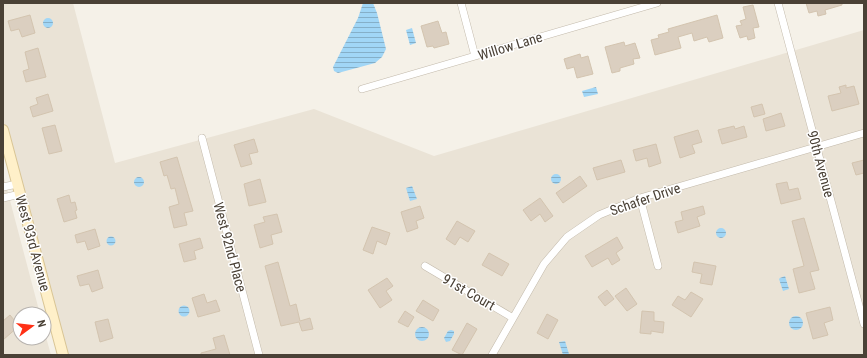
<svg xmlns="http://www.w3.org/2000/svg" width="867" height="358" viewBox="0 0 867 358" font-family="'Roboto Condensed',sans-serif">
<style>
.residential{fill:#eae3d6}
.water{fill:url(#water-rules)}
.building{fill:#dbcfc0;stroke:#d3c4af}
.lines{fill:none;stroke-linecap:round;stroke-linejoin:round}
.street-casing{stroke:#c2b9aa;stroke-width:8}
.secondary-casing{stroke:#d9c595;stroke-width:12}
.street{stroke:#fff;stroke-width:7}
.secondary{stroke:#fff0c9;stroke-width:10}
.labels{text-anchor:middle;stroke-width:3;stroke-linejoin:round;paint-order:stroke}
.street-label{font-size:14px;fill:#4a4136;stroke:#fff}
</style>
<defs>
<pattern id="water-rules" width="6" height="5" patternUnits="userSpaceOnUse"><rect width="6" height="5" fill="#a1d6f6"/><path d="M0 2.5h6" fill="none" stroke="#85afc8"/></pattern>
</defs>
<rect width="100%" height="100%" fill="#f5f1e8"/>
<path class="residential" d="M 3,3 L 73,3 L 115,163 L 314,109 L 434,156 L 864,30 L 864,355 L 63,355 L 3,130 Z
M 3,174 L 40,314 L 20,314 L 20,338 L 44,338 L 44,330 L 51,355 L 3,355 Z"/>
<path class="water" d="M 363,3 L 373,3 L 377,13 L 386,49 L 382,57 L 375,63 L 338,73 L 334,71 L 333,67 L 358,18 Z
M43 23a5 5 0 1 1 10 0a5 5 0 1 1-10 0Z
M 412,28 L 416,43 L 410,45 L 406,30 Z
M 596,87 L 598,94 L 584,97 L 582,91 Z
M551 179a5 5 0 1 1 10 0a5 5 0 1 1-10 0Z
M134 182a5 5 0 1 1 10 0a5 5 0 1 1-10 0Z
M 412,186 L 417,199 L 410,201 L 406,188 Z
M716 233a5 5 0 1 1 10 0a5 5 0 1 1-10 0Z
M106.5 241a4.5 4.5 0 1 1 9 0a4.5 4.5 0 1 1-9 0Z
M 785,276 L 789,289 L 783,291 L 779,279 L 780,278 Z
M178.5 311a5.5 5.5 0 1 1 11 0a5.5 5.5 0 1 1-11 0Z
M789 323a7 7 0 1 1 14 0a7 7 0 1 1-14 0Z
M415 334a7 7 0 1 1 14 0a7 7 0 1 1-14 0Z
M 451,330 L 454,331 L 454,334 L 450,341 L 446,342 L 444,338 L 448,331 Z
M 565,341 L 569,354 L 563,355 L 559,342 Z"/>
<path class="building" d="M 806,3 L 842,3 L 842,5 L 825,10 L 826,14 L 818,16 L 817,11 L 809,13 Z
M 753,5 L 759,27 L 753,28 L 755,38 L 748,40 L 747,36 L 740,38 L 736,26 L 742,25 L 740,21 L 746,19 L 743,7 Z
M 30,15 L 35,33 L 22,37 L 19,29 L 11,31 L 8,21 Z
M 717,15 L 723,38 L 709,42 L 707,37 L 694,41 L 692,33 L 678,37 L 681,48 L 655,55 L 651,40 L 659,38 L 658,35 L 669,32 L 668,29 Z
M 438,21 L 442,33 L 446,32 L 449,44 L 434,48 L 433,46 L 427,47 L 421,26 Z
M 624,42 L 625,46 L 635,43 L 640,58 L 633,59 L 634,64 L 620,68 L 620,71 L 612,73 L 605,47 Z
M 38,48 L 46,77 L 26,82 L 23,71 L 29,69 L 25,52 Z
M 580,54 L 581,58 L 588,56 L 593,74 L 577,78 L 574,67 L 567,69 L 564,59 Z
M 846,85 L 846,88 L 854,86 L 859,104 L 832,111 L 828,96 L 841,93 L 839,87 Z
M 48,94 L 53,111 L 33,117 L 30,107 L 38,104 L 36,98 Z
M 762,104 L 765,114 L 754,117 L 751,107 Z
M 781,113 L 785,126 L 766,131 L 763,119 Z
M 55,125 L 62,151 L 49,154 L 42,128 Z
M 734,126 L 735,129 L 744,126 L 747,137 L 722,144 L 718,130 Z
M 698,130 L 702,142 L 692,145 L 695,153 L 680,158 L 674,137 Z
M 254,139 L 258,152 L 249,154 L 252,164 L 241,167 L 234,145 Z
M 656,144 L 661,163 L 649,167 L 647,158 L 636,161 L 633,150 Z
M 177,157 L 193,211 L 184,213 L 187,225 L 174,228 L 169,207 L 179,204 L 175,188 L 171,189 L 167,175 L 164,176 L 160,162 Z
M 621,160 L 625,172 L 597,180 L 593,168 Z
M 864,160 L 864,173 L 856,175 L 852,163 Z
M 580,176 L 587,186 L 563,203 L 556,193 Z
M 260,179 L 266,202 L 249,206 L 244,184 Z
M 787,182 L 789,190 L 798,188 L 801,199 L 781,204 L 776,184 Z
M 69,195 L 71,203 L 75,202 L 77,210 L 75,211 L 77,218 L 64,222 L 57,199 Z
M 540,198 L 553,216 L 545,222 L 540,214 L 531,221 L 523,210 Z
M 420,206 L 424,218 L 416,221 L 418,228 L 407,232 L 401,212 Z
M 703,206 L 705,214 L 697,217 L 700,226 L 678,233 L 675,222 L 683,220 L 681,212 Z
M 277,214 L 282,232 L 271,235 L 273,244 L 260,248 L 254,225 L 265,222 L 263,217 Z
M 804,218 L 819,270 L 810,272 L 815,289 L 799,293 L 793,269 L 804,266 L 792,221 Z
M 457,221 L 475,231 L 468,242 L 460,237 L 455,245 L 446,239 Z
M 372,227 L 390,233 L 386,245 L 377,241 L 373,254 L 363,250 Z
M 95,229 L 100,246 L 88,250 L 85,241 L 77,243 L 75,235 Z
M 617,237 L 623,248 L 616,253 L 620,260 L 612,265 L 608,258 L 592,267 L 585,256 Z
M 200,238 L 203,248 L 194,251 L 196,259 L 184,262 L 179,244 Z
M 489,253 L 509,264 L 502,276 L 482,265 Z
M 278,262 L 290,306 L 296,304 L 300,321 L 310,318 L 313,329 L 302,331 L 299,322 L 281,326 L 265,266 Z
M 694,262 L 716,266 L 712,285 L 700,283 L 702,274 L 692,272 Z
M 98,270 L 103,288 L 92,292 L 89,284 L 80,286 L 77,276 Z
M 387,278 L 393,286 L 386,291 L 392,300 L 380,308 L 368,290 Z
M 626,288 L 637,304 L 627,311 L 615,296 Z
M 607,290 L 614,299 L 605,306 L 598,297 Z
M 691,292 L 703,299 L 691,317 L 672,305 L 678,296 L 685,300 Z
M 204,294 L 207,303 L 216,300 L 220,311 L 198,317 L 192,298 Z
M 423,300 L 439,310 L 433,321 L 416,311 Z
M 830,307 L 833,320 L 824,323 L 828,335 L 813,339 L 806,313 Z
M 405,311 L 414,317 L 408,327 L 398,322 Z
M 642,311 L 654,312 L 654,321 L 664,322 L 663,333 L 651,331 L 651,334 L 640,333 Z
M 547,314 L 558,320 L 548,339 L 537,333 Z
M 10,315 L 19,326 L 3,340 L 3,321 Z
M 108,319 L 113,338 L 100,342 L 95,322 Z
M 467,323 L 477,329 L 462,355 L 452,350 Z
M 224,335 L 230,355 L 201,355 L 201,353 L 216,349 L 213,338 Z"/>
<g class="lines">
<g class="street-casing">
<path id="street" d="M 461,3 L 475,56
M 778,3 L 864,324
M 362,89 L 657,3
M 202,138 L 259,355
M 3,187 L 17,184
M 3,198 L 20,194
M 640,198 L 658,266
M 425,266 L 513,318
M 492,355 L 544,264 L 567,237 L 599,215 L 640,198 L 864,133"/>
</g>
<g class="secondary-casing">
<path id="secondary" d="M 3,130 L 63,355"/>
</g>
<use href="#street" class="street"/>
<use href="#secondary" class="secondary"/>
</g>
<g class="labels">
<g class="street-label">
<text transform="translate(510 46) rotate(-17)" y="5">Willow Lane</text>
<text transform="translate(821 164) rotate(75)" y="5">90th Avenue</text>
<text transform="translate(645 199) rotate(-19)" y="5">Schafer Drive</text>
<text transform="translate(33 243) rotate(75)" y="5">West 93rd Avenue</text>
<text transform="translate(230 247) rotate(75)" y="5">West 92nd Place</text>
<text transform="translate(469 292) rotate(30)" y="5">91st Court</text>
</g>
</g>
<rect width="867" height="358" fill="none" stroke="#4a4136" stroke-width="8"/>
<g transform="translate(32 326) rotate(75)"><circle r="19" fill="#ffffff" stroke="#b7b3af"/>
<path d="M0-3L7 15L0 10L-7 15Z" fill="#ff3016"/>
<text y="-6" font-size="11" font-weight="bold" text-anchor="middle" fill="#4a4136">N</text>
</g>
</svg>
